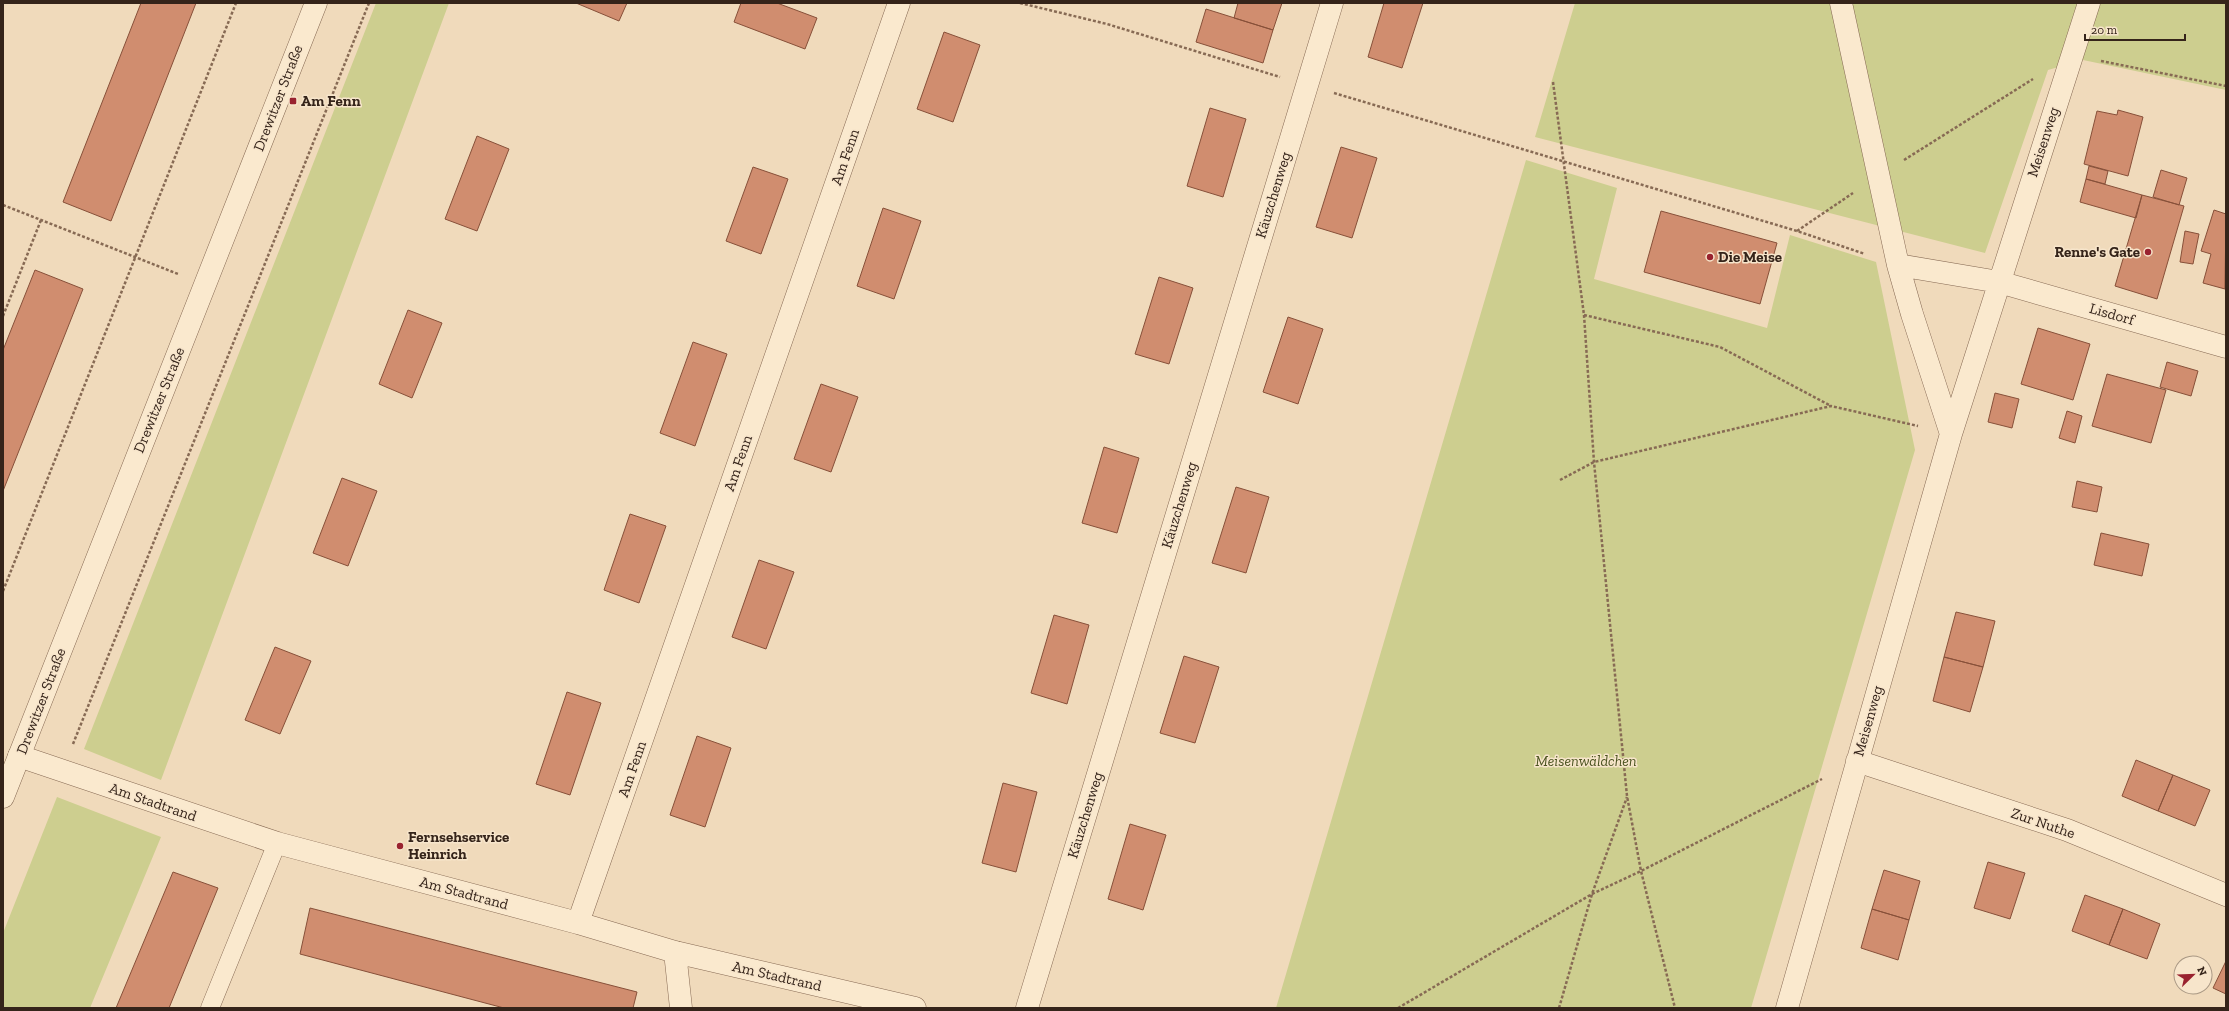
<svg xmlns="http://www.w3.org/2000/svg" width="2229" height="1011" viewBox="0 0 2229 1011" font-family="'Zilla Slab',serif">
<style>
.green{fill:#cdce8f}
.building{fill:#d08d6f;stroke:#875039}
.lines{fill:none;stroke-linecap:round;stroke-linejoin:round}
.service-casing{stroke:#876a54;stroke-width:19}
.minor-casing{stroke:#876a54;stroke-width:23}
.tertiary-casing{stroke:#876a54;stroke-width:23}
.path{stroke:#876a54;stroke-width:2.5;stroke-dasharray:3 2;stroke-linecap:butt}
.service{stroke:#fae9ce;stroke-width:18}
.minor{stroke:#fae9ce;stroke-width:22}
.tertiary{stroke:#fae9ce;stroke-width:22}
.poi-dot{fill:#99222f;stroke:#f7e5cb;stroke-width:1.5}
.labels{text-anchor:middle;stroke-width:3;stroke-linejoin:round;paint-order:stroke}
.street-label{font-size:15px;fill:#35241a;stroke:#f7e5cb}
.poi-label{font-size:15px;font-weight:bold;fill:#35241a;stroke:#f7e5cb;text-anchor:start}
.park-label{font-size:15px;font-style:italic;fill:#4b5320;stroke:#f7e5cb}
</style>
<rect width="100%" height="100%" fill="#f0dabb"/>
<path class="green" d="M 376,3 L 449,3 L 161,780 L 84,749 Z
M 1575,3 L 2226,3 L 2226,90 L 2083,60 L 2048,70 L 1985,253 L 1535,137 Z
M 1526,160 L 1617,188 L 1594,279 L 1767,328 L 1790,235 L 1876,262 L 1915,450 L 1751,1008 L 1276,1008 Z
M 57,797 L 161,837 L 90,1008 L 3,1008 L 3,933 Z"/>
<path class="building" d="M 141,3 L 196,3 L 111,221 L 63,202 Z
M 576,3 L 627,3 L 619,21 Z
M 741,3 L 777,3 L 817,18 L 805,49 L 734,22 Z
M 1238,3 L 1282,3 L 1273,30 L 1234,18 Z
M 1384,3 L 1423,3 L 1402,68 L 1368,57 Z
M 1206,9 L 1273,30 L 1263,63 L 1196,42 Z
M 944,32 L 980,45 L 953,122 L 917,109 Z
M 1210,108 L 1246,119 L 1223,197 L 1187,186 Z
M 2118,110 L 2143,117 L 2128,176 L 2084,164 L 2097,111 L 2117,115 Z
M 477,136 L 509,149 L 477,231 L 445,219 Z
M 1341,147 L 1377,158 L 1352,238 L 1316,227 Z
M 2089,166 L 2108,171 L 2105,184 L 2086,179 Z
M 753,167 L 788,179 L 761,254 L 726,241 Z
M 2161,170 L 2187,178 L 2179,205 L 2153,197 Z
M 2086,179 L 2142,195 L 2136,218 L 2080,202 Z
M 2142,195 L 2184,206 L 2157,299 L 2115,286 Z
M 883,208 L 921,221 L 894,299 L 857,286 Z
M 2214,210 L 2226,214 L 2225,289 L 2203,283 L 2211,254 L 2201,251 Z
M 1661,211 L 1777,243 L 1760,304 L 1644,272 Z
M 2185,231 L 2199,234 L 2193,264 L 2180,262 Z
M 35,270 L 83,289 L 3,491 L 3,350 Z
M 1159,277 L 1193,288 L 1169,364 L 1135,354 Z
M 408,310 L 442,323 L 412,398 L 379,384 Z
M 1288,317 L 1323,329 L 1298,404 L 1263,392 Z
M 2038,328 L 2090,344 L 2073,400 L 2021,384 Z
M 693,342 L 727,354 L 695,446 L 660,433 Z
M 2167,362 L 2198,371 L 2191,396 L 2160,387 Z
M 2107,374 L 2166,390 L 2151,443 L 2092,426 Z
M 821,384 L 858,397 L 831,472 L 794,459 Z
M 1995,393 L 2019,399 L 2012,428 L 1988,422 Z
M 2067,411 L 2082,416 L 2075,443 L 2059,438 Z
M 1104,447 L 1139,458 L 1117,533 L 1082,523 Z
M 342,478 L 377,491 L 348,566 L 313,553 Z
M 2077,481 L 2102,487 L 2097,512 L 2072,507 Z
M 1236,487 L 1269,497 L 1246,573 L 1212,563 Z
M 630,514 L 666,526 L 639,603 L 604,590 Z
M 2101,533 L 2149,544 L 2142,576 L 2094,565 Z
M 759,560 L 794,572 L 766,649 L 732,637 Z
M 1956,612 L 1995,621 L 1983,667 L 1944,657 Z
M 1054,615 L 1089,625 L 1067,704 L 1031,693 Z
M 275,647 L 311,661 L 280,734 L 245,720 Z
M 1184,656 L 1219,667 L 1195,743 L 1160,733 Z
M 1944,657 L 1983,667 L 1970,712 L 1933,701 Z
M 567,692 L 601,703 L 570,795 L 536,784 Z
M 697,736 L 731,748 L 705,827 L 670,815 Z
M 2136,760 L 2173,775 L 2158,811 L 2122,796 Z
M 2173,775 L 2210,790 L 2195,826 L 2158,811 Z
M 1003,783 L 1037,792 L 1016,872 L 982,863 Z
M 1130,824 L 1166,835 L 1143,910 L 1108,899 Z
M 1988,862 L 2025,873 L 2010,919 L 1974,908 Z
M 1884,870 L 1920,881 L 1909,920 L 1872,909 Z
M 173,872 L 218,888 L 169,1008 L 116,1008 Z
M 2085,895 L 2123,909 L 2109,945 L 2072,931 Z
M 310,908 L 637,992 L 633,1008 L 504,1008 L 300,954 Z
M 1872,909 L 1909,920 L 1898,960 L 1861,948 Z
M 2123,909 L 2160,924 L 2147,959 L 2109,945 Z
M 2226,961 L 2226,994 L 2213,988 Z"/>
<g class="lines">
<g class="service-casing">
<path id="service" d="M 210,1008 L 277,843"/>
</g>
<g class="minor-casing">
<path id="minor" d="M 1841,3 L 1898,265 L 1912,314 L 1951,434
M 1898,265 L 1999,282 L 2226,347
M 19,756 L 277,843 L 578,923 L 675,952 L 915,1008
M 1857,761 L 2067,830 L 2226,895
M 578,923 L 899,3
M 675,952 L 681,1008
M 1027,1008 L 1332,3
M 1787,1008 L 1951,434 L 2089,3"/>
</g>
<g class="tertiary-casing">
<path id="tertiary" d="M 3,797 L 316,3"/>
</g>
<path class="path" d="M 1020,3 L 1107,24 L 1280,77
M 2101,61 L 2226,86
M 1553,82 L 1584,315 L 1594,462 L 1627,796 L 1641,871 L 1675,1008
M 1334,93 L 1797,231 L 1865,254
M 1904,160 L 2033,79
M 3,205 L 178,274
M 1797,231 L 1853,193
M 1584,315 L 1720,347 L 1831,406
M 3,316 L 41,220
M 1560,480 L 1594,462 L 1831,406 L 1918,426
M 3,591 L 236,3
M 73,744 L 369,3
M 1398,1008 L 1592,894 L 1641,871 L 1822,779
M 1559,1008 L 1592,894 L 1627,797"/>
<use href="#service" class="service"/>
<use href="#minor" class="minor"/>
<use href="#tertiary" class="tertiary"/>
</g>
<g class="poi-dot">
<rect x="289" y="97" width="8" height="8" rx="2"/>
<circle cx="2148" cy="252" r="4"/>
<circle cx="1710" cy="257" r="4"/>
<circle cx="400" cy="846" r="4"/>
</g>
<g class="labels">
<g class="street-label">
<text transform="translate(278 98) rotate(-69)" y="5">Drewitzer Straße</text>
<text transform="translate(2043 142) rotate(-72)" y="5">Meisenweg</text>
<text transform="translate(845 157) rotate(-71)" y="5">Am Fenn</text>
<text transform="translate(1273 195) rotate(-73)" y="5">Käuzchenweg</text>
<text transform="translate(2112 314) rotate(16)" y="5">Lisdorf</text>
<text transform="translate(159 400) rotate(-68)" y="5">Drewitzer Straße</text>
<text transform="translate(738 463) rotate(-71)" y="5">Am Fenn</text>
<text transform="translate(1179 505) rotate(-73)" y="5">Käuzchenweg</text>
<text transform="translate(41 701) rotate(-69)" y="5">Drewitzer Straße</text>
<text transform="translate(1868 721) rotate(-74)" y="5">Meisenweg</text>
<text transform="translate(632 769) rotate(-71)" y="5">Am Fenn</text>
<text transform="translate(153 802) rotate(19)" y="5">Am Stadtrand</text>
<text transform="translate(1085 815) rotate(-73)" y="5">Käuzchenweg</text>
<text transform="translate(2043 823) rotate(19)" y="5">Zur Nuthe</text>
<text transform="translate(464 893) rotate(15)" y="5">Am Stadtrand</text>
<text transform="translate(777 976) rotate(13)" y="5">Am Stadtrand</text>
</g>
<g class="poi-label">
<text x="301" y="106">Am Fenn</text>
<text x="2140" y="257" text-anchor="end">Renne's Gate</text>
<text x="1718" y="262">Die Meise</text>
<text x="408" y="842">Fernsehservice<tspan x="408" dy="17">Heinrich</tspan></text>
</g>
<g class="park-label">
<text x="1586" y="766">Meisenwäldchen</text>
</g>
</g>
<rect width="2229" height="1011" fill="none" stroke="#35241a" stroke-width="8"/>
<g transform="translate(2193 975) rotate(67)"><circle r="19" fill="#f7e5cb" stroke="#a99884"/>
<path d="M0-3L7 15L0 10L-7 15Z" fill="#99222f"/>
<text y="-6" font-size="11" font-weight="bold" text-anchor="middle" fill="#35241a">N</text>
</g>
<path d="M2085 34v6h100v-6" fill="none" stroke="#35241a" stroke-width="2"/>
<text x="2091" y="34" font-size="12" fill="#35241a" stroke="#f7e5cb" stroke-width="3" paint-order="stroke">20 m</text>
</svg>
